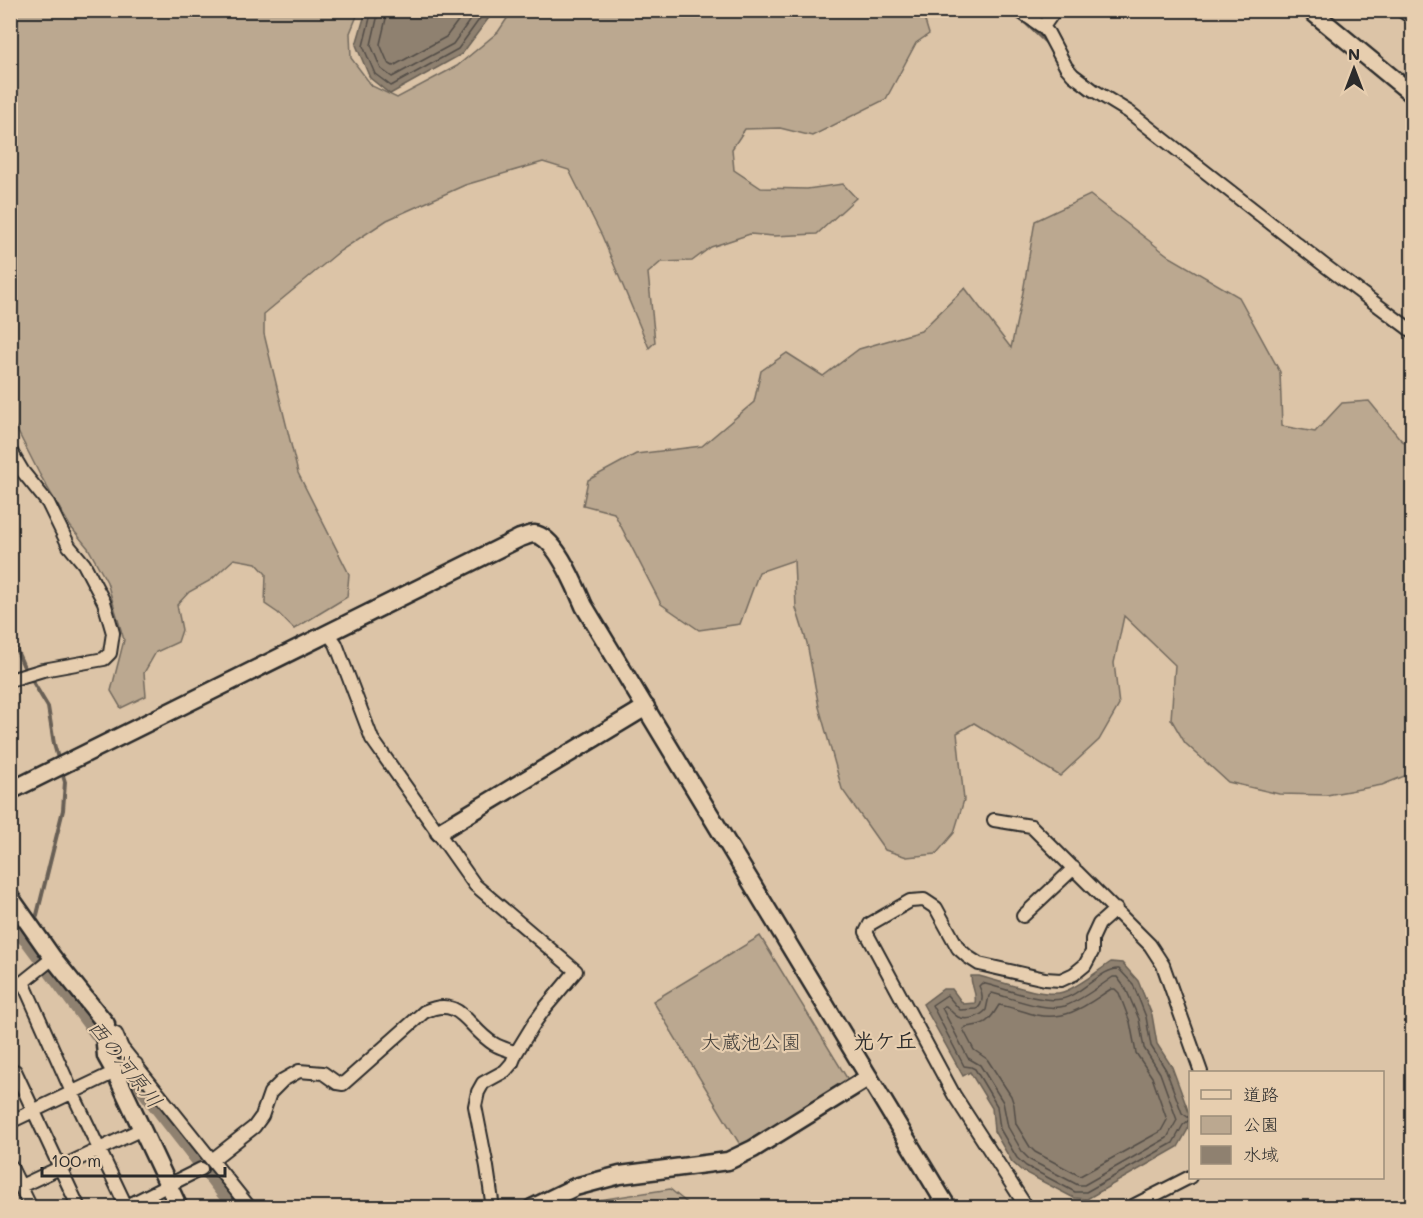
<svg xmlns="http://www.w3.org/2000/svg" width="1423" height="1218" viewBox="0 0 1423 1218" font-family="Mali,'Klee One',sans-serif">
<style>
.green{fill:#bba890;stroke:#736a5e;stroke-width:1.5}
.water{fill:#8f8170;stroke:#675f54;stroke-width:1.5}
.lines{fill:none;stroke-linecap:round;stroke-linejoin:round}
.shore{stroke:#534d47;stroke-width:1.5}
.stream{stroke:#675f54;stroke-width:4}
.river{stroke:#8f8170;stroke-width:22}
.street-casing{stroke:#2b2b2b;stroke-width:16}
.secondary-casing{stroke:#2b2b2b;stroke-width:21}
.street{stroke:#e7ceaf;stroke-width:12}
.secondary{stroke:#e7ceaf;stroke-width:16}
.labels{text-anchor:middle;stroke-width:4.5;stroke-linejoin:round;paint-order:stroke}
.park-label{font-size:20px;fill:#413e3a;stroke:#e7ceaf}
.neighbourhood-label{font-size:21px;font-weight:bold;fill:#2b2b2b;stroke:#e7ceaf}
.water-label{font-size:21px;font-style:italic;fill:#44403c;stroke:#e7ceaf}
</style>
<rect width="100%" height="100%" fill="#dcc4a7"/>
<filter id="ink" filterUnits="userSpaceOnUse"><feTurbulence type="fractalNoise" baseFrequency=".0167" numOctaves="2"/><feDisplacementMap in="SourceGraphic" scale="12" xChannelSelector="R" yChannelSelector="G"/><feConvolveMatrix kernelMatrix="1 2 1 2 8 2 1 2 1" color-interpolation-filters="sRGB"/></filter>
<g filter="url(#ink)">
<path class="green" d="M 11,10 L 359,11 L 350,33 L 351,58 L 372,86 L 397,98 L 457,66 L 498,32 L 512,11 L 922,11 L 929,34 L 916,43 L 886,99 L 812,136 L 780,128 L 745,129 L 732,149 L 734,170 L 761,188 L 807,189 L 843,184 L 856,198 L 817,234 L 774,236 L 750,234 L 711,247 L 692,261 L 661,262 L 648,273 L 655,342 L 649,348 L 602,236 L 569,170 L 543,162 L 465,185 L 387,220 L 340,251 L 264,314 L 264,334 L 298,473 L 349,574 L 347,597 L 294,629 L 278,613 L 265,604 L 266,574 L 256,563 L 234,559 L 211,580 L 189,592 L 177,605 L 182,630 L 178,642 L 156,652 L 144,673 L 146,696 L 121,708 L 111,691 L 124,640 L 107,582 L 88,548 L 70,526 L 40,475 L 11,418 Z
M 1090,195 L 1170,257 L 1239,297 L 1280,372 L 1282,426 L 1315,432 L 1342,403 L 1369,401 L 1401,440 L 1412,447 L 1412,773 L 1382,785 L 1327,795 L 1279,794 L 1228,782 L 1185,743 L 1171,719 L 1175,665 L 1124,616 L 1114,663 L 1119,705 L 1099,740 L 1060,776 L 974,723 L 957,733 L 964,800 L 954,833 L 936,854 L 907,857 L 885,850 L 842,789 L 819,707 L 807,643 L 796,608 L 794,560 L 759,572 L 740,624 L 699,630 L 661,604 L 614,513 L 583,505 L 588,480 L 636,454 L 702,446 L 754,402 L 761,371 L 787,353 L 823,376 L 859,349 L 921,331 L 965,288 L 1011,348 L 1023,292 L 1035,221 Z
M 760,936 L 850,1083 L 742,1148 L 653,1001 Z
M 670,1189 L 692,1207 L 577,1207 L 599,1200 Z"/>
<path class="water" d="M 366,11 L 366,10 L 494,11 L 462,54 L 390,94 L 370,78 L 356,45 Z
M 1111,962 L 1122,963 L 1138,981 L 1152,1015 L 1157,1044 L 1172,1067 L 1189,1113 L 1188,1129 L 1178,1147 L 1087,1199 L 1074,1198 L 1022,1171 L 1012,1162 L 994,1131 L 992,1108 L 970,1072 L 963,1076 L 923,1004 L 943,989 L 952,989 L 963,1004 L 975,1003 C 977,991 971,988 971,976 L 979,976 C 999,981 1045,998 1063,992 C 1080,986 1096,972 1111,962 Z"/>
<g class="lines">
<path class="shore" d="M 372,10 L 363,46 L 375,74 L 391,86 L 458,49 L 486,10
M 379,10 L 371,45 L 381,69 L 392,77 L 453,44 L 477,10
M 388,10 L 380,44 L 388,63 L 393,66 L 446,37 L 466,10
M 1113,977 L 1117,977 L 1126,989 L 1139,1019 L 1144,1048 L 1160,1073 L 1177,1120 L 1167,1138 L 1084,1185 L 1078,1185 L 1030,1160 L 1023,1153 L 1008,1127 L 1003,1102 L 980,1065 L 968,1058 L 942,1008 L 944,1006 L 946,1006 C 950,1010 953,1014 958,1017 C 967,1021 980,1017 986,1010 L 989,996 L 992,993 C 1012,998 1046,1012 1065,1006 C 1082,1000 1098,987 1113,977 Z
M 1111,989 L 1115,989 L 1119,993 L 1130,1022 L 1136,1053 L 1152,1077 L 1167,1120 L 1161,1131 L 1080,1176 L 1035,1152 L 1030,1147 L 1016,1124 L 1014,1105 L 1011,1096 L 987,1059 L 974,1050 L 963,1029 L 966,1027 C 986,1025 989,1022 999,1005 C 1012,1007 1024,1012 1036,1015 C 1069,1021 1086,1005 1111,989 Z
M 1190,1117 L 1189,1118 L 1182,1113 L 1166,1070 L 1151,1046 L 1146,1017 L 1133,984 L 1119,969 C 1103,967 1080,996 1061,999 C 1039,1003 1004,988 982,983 L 979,986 C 983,993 984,1003 977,1009 L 960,1010 L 947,995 L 932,1005 L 964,1066 L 971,1067 L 975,1069 L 997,1106 L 1000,1129 L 1017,1158 L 1026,1166 L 1075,1192 L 1086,1192 L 1173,1143 L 1183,1125 L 1189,1120 L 1190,1122"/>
<path class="stream" d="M 1008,10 L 1027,24 L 1047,43
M 1074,83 L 1092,97
M 10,635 L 24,667 L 48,707 L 54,744 L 59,762
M 35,923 L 63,810 L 65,782 L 61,769"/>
<path class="river" d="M 10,921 L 31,939 L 115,1052 L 138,1077 L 240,1208"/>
<g class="street-casing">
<path id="street" d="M 1018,10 L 1043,27 L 1048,33 L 1066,67 L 1073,75 L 1093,90 L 1129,112 L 1324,265 L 1412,331
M 1401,10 L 1412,18
M 1043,27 L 1055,10
M 10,450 L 23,472 L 48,503 L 69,546 L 84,564 L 104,602 L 113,633 L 110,653 L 104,659 L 43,670 L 10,680
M 328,633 L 336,644 L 372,739 L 475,885 L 576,971 L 545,1008 L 535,1022 L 516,1053 L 512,1063 L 505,1071 L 483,1083 L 478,1092 L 475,1106 L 487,1167 L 493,1208
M 994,820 L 1031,826 L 1150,945 L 1163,965 L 1201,1072
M 1023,916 L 1074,868
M 23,982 L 72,1092 L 127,1208
M 10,987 L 23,982 L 53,958
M 106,1030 L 116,1034 L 122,1048 L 250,1208
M 15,1071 L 79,1208
M 10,1122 L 115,1072 L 127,1072 L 136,1064
M 212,1160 L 254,1127 L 262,1116 L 270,1093 L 283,1080 L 299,1071 L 323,1073 L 337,1083 L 343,1084 L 424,1012 C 461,994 467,1028 494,1044 C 501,1048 509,1050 516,1053
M 10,1165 L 31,1208
M 21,1186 L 142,1129
M 123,1208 L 201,1169
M 1027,1208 L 954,1095 L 866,932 L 870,924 L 910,901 L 924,900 L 936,908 L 958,948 L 968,957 L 979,964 L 1045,979 L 1061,980 L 1074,974 L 1085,965 L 1092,952 L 1092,939 L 1099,924 L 1116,909
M 1129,1208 L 1190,1177"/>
</g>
<g class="secondary-casing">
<path id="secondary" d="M 1310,10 L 1412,94
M 10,791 L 520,538 C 524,537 530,534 534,534 C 556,536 576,588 584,606 L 948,1208
M 439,832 L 646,707
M 10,897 L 53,958 L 106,1024 L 105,1044 L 106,1056 L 115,1072 L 179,1208
M 532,1208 L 575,1187 L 620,1175 L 728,1161 L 753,1149 L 869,1077"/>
</g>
<use href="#street" class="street"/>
<use href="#secondary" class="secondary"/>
</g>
</g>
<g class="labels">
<g class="park-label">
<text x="751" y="1049">大蔵池公園</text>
</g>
<g class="neighbourhood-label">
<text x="885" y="1048">光ケ丘</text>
</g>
<g class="water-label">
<text transform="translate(125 1064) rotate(52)" y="7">西の河原川</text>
</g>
</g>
<rect width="1423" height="1218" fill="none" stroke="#e7ceaf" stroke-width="36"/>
<rect x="18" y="18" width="1387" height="1182" fill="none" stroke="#2b2b2b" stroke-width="2" filter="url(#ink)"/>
<rect x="1189" y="1071" width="195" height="108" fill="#e7ceaf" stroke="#9c8d7a" stroke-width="1.5"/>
<rect x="1201" y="1090" width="30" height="9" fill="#e7ceaf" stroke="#9c8d7a" stroke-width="1.5"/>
<text x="1243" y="1101" font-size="18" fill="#2b2b2b">道路</text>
<rect x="1201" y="1116" width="30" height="18" fill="#bba890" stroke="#9c8d7a" stroke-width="1.5"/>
<text x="1243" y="1131" font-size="18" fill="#2b2b2b">公園</text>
<rect x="1201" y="1146" width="30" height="18" fill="#8f8170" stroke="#9c8d7a" stroke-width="1.5"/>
<text x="1243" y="1161" font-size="18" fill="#2b2b2b">水域</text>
<g transform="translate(1354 69)" stroke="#e7ceaf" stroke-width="4.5" paint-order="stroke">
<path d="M0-4.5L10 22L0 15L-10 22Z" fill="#2b2b2b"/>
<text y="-9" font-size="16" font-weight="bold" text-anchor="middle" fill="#2b2b2b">N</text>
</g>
<path d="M42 1167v9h183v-9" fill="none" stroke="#2b2b2b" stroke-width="3"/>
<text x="51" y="1167" font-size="18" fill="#2b2b2b" stroke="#e7ceaf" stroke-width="4.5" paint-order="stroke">100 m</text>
</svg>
